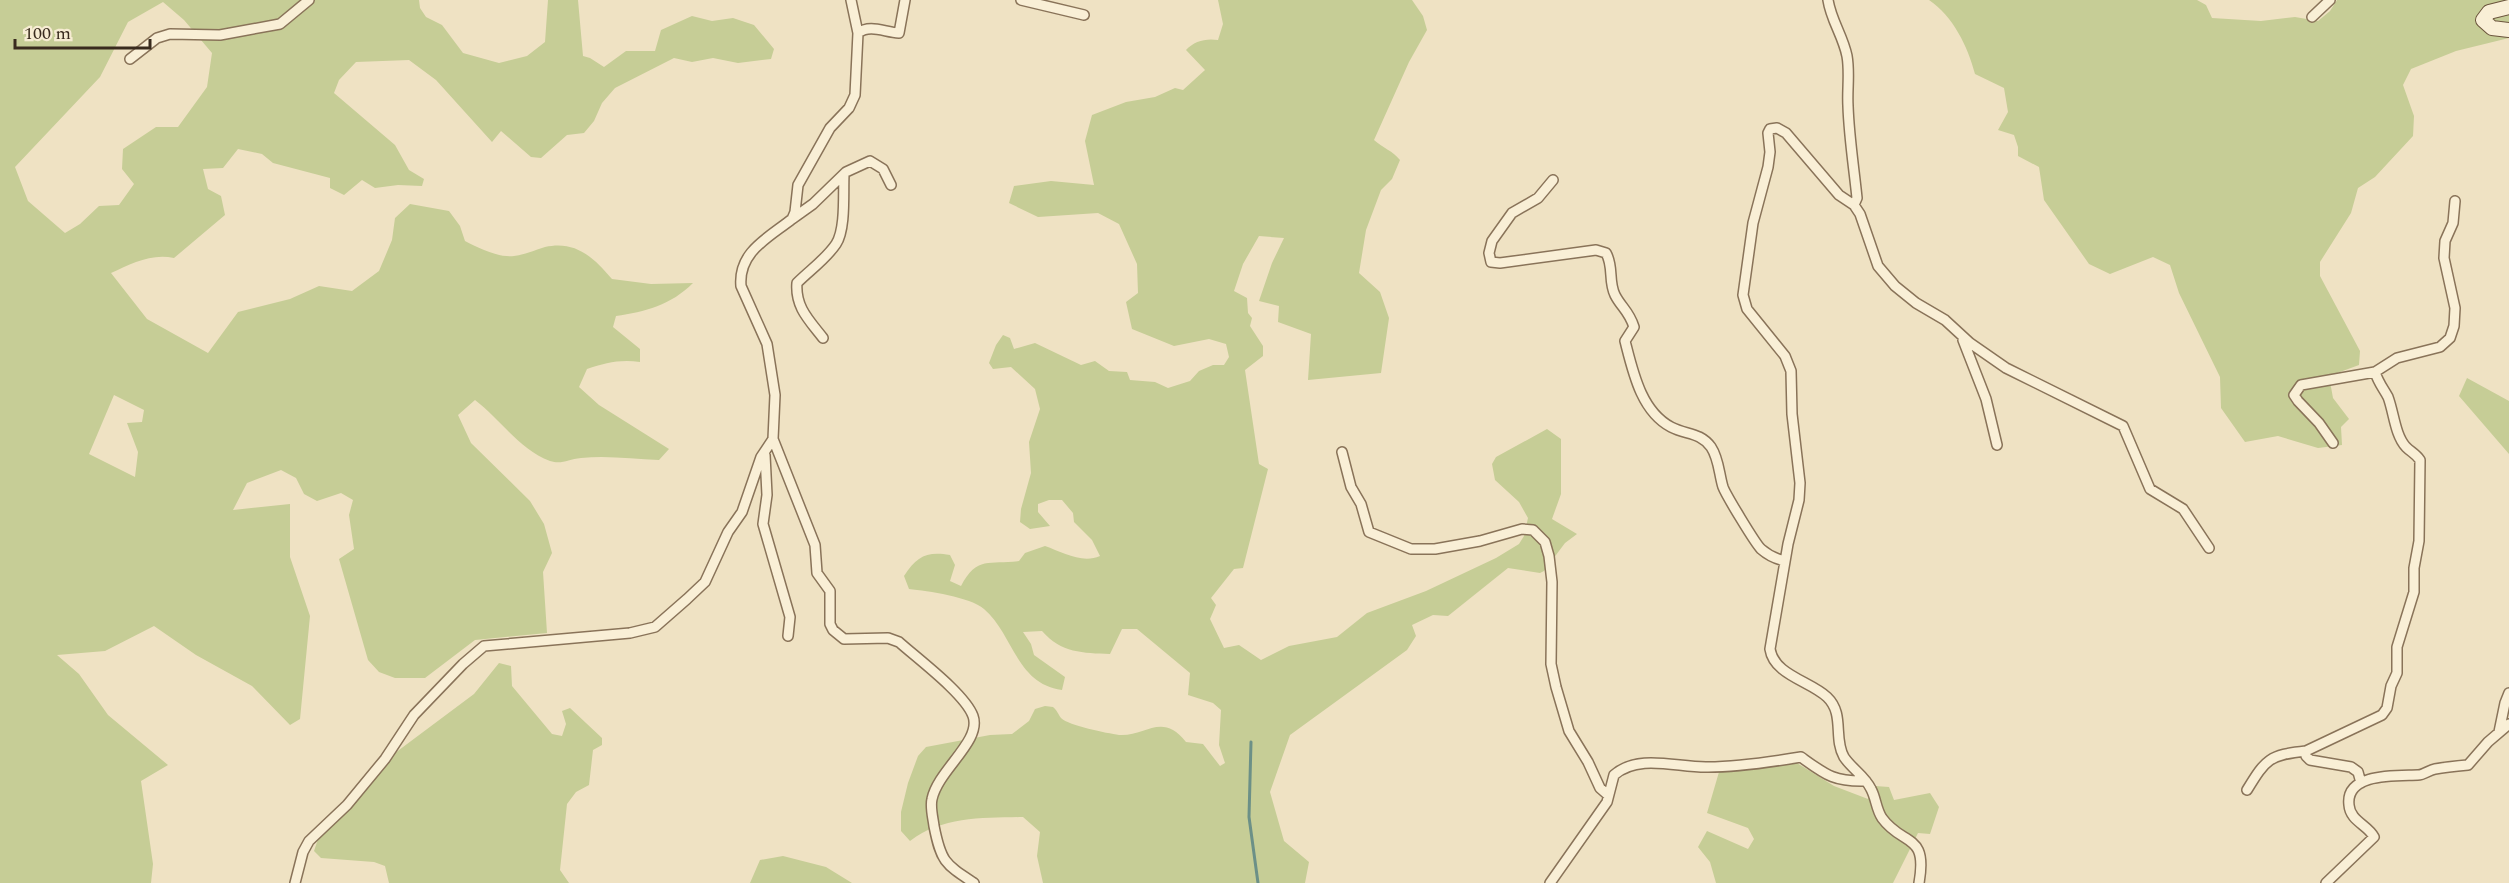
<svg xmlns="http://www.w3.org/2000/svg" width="2509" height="883" viewBox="0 0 2509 883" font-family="Spectral,serif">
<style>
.green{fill:#c6cd96;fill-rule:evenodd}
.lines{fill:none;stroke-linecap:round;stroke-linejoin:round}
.stream{stroke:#6c9087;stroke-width:3}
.street-casing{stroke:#897359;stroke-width:12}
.secondary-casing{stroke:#6b543c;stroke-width:16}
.street{stroke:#f9efd6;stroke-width:9}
.secondary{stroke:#f9efd6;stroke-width:14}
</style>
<rect width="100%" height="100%" fill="#efe2c3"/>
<path class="green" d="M 0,0 L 419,0 L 420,8 L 426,17 L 442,25 L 463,53 L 499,63 L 527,56 L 545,42 L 548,0 L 578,0 L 583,56 L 590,58 L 604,67 L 626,51 L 655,51 L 661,30 L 692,16 L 712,21 L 733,18 L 754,25 L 774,49 L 771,59 L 738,63 L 713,58 L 692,62 L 674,58 L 615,88 L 602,103 L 594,121 L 584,133 L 567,135 L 541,158 L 531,157 L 501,131 L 492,142 L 436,80 L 409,60 L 356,62 L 339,80 L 334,93 L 395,145 L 409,170 L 424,179 L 422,186 L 398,185 L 375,188 L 362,180 L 344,195 L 330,188 L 330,178 L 273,163 L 262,154 L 238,149 L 223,168 L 203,169 L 208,189 L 221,196 L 225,215 L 174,258 C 151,253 131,264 111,273 L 147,319 L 208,353 L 238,312 L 290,299 L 319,286 L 352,291 L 379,271 L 392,240 L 395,218 L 410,204 L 449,211 L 460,226 L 465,241 C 478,248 499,258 514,256 C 524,255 535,250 545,247 C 576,240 594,258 612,279 L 651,284 L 693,283 C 671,305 645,312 616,316 L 613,327 L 640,349 L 640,362 C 620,359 605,363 587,369 L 579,387 L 599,405 L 669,449 L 659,460 C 633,459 607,455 581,458 C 568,459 562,465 550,461 C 519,449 500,419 475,400 L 458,415 L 471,443 L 530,501 L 544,524 L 552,553 L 543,572 L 547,633 L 475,640 L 425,678 L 395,678 L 379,672 L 368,660 L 339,559 L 354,549 L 349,515 L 353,500 L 341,493 L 317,501 L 304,494 L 296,478 L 281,470 L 247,483 L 233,510 L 290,504 L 290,557 L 310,616 L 300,719 L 290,725 L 252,686 L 196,655 L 154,626 L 105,651 L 57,655 L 79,674 L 108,715 L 168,765 L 141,781 L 153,864 L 151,883 L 0,883 ZM 163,2 L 184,20 L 212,53 L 207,87 L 178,127 L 156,127 L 123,149 L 122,169 L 134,184 L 119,205 L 99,206 L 80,224 L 65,233 L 28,201 L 15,167 L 100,77 L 128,22 ZM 114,395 L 144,410 L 142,422 L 127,423 L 138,452 L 135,477 L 89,454 Z
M 1218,0 L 1412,0 L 1423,16 L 1427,30 L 1409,62 L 1374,140 C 1383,148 1393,151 1400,160 L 1392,179 L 1381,190 L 1366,230 L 1359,273 L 1380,292 L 1389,318 L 1381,373 L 1308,380 L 1311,334 L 1278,322 L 1279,306 L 1259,301 L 1272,263 L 1284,238 L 1259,236 L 1243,264 L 1234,291 L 1247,298 L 1248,313 L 1252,318 L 1250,326 L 1263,346 L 1263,356 L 1245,370 L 1259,464 L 1268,469 L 1243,568 L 1234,569 L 1211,598 L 1216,605 L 1210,619 L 1224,648 L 1239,645 L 1261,660 L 1289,646 L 1337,637 L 1367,613 L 1426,591 L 1496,558 L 1519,544 L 1524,536 L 1528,518 L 1519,502 L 1495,480 L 1492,464 L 1496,457 L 1547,429 L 1561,439 L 1561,494 L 1552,519 L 1577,534 L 1565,543 L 1544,571 L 1540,573 L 1508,568 L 1448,616 L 1433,615 L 1412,625 L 1416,636 L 1407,650 L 1290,735 L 1270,792 L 1284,841 L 1309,862 L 1305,883 L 1043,883 L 1037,856 L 1040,832 L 1023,817 C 984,818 943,816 910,841 L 901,831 L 901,812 L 908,783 L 918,756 L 926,747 L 990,735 L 1012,734 L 1029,721 L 1035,709 L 1045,706 L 1053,707 C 1057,710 1058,714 1061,718 C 1069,726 1107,733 1119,735 C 1145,737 1162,711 1186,742 L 1203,744 L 1220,766 L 1225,763 L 1219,745 L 1221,710 L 1213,703 L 1188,695 L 1190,673 L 1137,629 L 1122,629 L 1110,654 C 1083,653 1061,653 1042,631 L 1023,632 L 1031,644 L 1034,655 L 1065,677 L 1062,690 C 1016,684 1014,635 984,609 C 970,597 928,591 909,589 L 904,576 C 917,556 927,551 950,555 L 955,565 L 950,581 L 961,586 C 977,555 990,565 1019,561 L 1025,553 L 1045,546 C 1062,552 1082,564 1100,556 L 1092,540 L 1074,522 L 1073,513 L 1062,500 L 1049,500 L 1038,504 L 1038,512 L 1050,526 L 1030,529 L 1020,522 L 1021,509 L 1031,473 L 1029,442 L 1040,409 L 1035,389 L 1011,367 L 993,369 L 989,363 L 996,345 L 1003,335 L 1010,338 L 1014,349 L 1035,343 L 1081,365 L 1095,361 L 1109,371 L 1127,372 L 1130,380 L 1155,382 L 1168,388 L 1190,381 L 1199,371 L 1213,365 L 1224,365 L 1229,357 L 1226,344 L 1209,339 L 1174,346 L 1132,329 L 1126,302 L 1138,293 L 1137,264 L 1119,224 L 1098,213 L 1038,217 L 1009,203 L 1014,186 L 1051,181 L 1094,185 L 1085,141 L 1092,115 L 1126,102 L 1155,97 L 1175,88 L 1183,90 L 1205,70 L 1186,50 C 1194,41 1206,38 1218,40 L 1223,24 Z
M 1929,0 L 2197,0 L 2206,5 L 2212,18 L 2261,21 L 2295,17 L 2318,21 L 2330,11 L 2337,0 L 2509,0 L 2509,38 L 2456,51 L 2411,69 L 2403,85 L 2414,116 L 2413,136 L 2375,177 L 2358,188 L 2351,213 L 2320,262 L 2320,276 L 2360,351 L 2359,365 L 2329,376 L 2333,398 L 2349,419 L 2341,427 L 2342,445 L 2318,448 L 2278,436 L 2245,442 L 2221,408 L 2220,377 L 2179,293 L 2170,265 L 2153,257 L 2110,274 L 2089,264 L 2044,200 L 2039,167 L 2018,156 L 2018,147 L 2014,135 L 1998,130 L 2008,112 L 2004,88 L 1975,74 C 1968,47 1953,16 1929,0 Z
M 2467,378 L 2509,401 L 2509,454 L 2459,396 Z
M 499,663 L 511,666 L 512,686 L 552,734 L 562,736 L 566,724 L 562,711 L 570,708 L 602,738 L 602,745 L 593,750 L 589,785 L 576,792 L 567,804 L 560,870 L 569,883 L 389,883 L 385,866 L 374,862 L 321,858 L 314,851 L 318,839 L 355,803 L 395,753 L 474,694 Z
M 1797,763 L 1834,786 L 1868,799 L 1875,786 L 1889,787 L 1894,800 L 1930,793 L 1939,807 L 1930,834 L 1918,833 L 1893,883 L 1716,883 L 1710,862 L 1698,847 L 1707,831 L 1748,849 L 1754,839 L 1748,828 L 1707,813 L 1719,772 Z
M 783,856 L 826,867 L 852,883 L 750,883 L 760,860 Z"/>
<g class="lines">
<path class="stream" d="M 1251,742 L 1249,817 L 1258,883"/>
<g class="street-casing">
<path id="street" d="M 851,0 L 858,33
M 905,0 L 899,33 C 884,32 870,24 858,33 L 855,95 L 849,108 L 830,128 L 798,185 L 795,212 L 792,219 C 768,238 738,252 741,286 L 767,344 L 775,395 L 773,439 L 815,545 L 817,573 L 830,591 L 830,624 L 833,630 L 844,639 L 888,638 L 899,642 C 918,659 965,694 973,716 C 982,741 938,770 932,799 C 930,807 933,818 934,826 C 941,862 945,864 974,883
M 1021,0 L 1084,15
M 1828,0 C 1831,20 1843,36 1847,56 C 1850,73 1847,89 1848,106 C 1849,137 1854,168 1857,198 L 1854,205
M 2312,17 L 2330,0
M 130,59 L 157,38 L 170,34 L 220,35 L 280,24 L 309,0
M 1553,180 L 1538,198 L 1512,213 L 1492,241 L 1489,253 L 1491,262 L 1500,263 L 1596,250 L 1606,253 C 1614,267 1608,281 1615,295 C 1621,307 1629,311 1634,327 L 1625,341 C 1633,372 1641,411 1671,427 C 1686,435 1700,432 1711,447 C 1719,459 1719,474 1723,487 C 1726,495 1755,543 1761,549 C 1769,556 1776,559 1785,561
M 792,219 L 813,204 L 846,172 L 870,161 L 883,169 L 891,185
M 823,338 C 809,320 795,307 797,283 C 810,270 826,259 836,244 C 846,229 843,192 844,175
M 1963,340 L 1986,399 L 1997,445
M 2333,443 L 2319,423 L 2298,401 L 2294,395 L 2301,385 L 2375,372
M 1342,452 L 1351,487 L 1361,504 L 1369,532 L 1411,549 L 1435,549 L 1480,541 L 1522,529 L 1533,530 L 1545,542 L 1549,556 L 1552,582 L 1551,664 L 1556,687 L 1569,731 L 1588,762 L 1600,788 L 1608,795
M 765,455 L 767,495 L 763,524 L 790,617 L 788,636
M 2499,732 L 2505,703 L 2509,693
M 2361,783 L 2358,772 L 2351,767 L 2310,760 L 2306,756 L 2306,751 L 2382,715 L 2387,708 L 2391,686 L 2397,673 L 2397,647 L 2414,592 L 2414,568 L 2419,541 L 2420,460 C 2416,454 2411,452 2406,447 C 2395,435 2394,413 2388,397 C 2383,388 2378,382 2375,372 L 2397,358 L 2440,347 L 2450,338 L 2454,326 L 2455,308 L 2444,258 L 2445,241 L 2453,223 L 2455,201
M 2247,790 C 2266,759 2269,755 2306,751
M 295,883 L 303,852 L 309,841 L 347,805 L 385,759 L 414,715 L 463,664 L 484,646 L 630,633 L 655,627 L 687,599 L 705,582 L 728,532 L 742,512 L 761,457 L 773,439
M 1550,883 L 1607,802 L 1614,775 C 1639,753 1678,768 1708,767 C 1739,767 1771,762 1801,757 C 1826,775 1834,782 1866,781
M 1919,883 C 1928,832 1903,847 1882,818 C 1876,809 1876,798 1871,789 C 1865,776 1852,769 1844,757 C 1833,738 1845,714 1827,697 C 1810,681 1774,675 1770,649 L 1788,544 L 1799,500 L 1800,483 L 1792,414 L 1791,371 L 1785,356 L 1747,309 L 1743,295 L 1753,223 L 1768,167 L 1770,152 L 1768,133 L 1770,129 L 1777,128 L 1786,133 L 1839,195 L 1854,205 L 1860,214 L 1878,266 L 1895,286 L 1916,303 L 1945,320 L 1970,343 L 2006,368 L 2123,426 L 2150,489 L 2183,509 L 2209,548
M 2326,883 L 2374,837 C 2368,825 2350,821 2349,805 C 2345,772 2398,776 2418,775 C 2424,775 2429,770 2435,769 C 2446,767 2457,766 2468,765 L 2488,742 L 2509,724"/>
</g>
<g class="secondary-casing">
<path id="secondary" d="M 2509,7 L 2489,12 L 2483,20 L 2492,28 L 2509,30"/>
</g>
<use href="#street" class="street"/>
<use href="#secondary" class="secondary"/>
</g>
<path d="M15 39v9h135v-9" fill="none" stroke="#392b1e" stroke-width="3"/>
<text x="24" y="39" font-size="18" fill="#392b1e" stroke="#f6ecd2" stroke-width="4.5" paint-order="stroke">100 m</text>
</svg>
